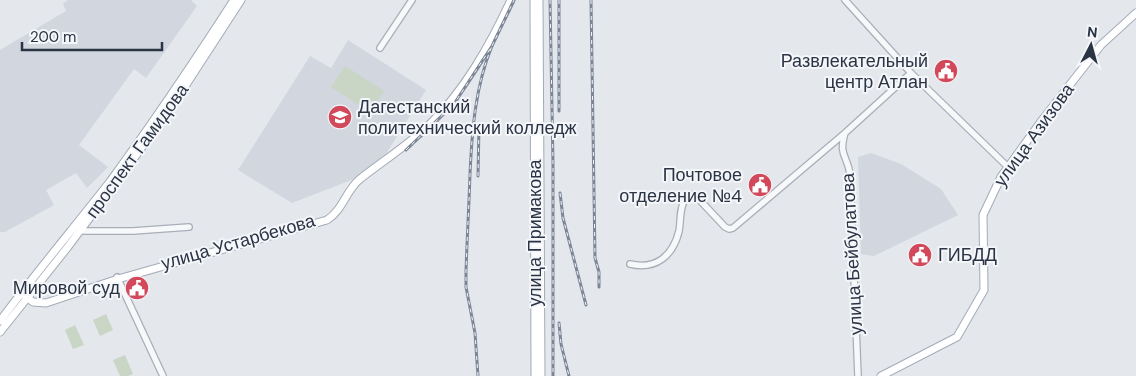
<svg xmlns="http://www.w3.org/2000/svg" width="1136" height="376" viewBox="0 0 1136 376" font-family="'DM Sans',sans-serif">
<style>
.built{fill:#d2d6de}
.green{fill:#c9d6c5}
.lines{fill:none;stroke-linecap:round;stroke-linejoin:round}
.minor-casing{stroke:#a9aeb7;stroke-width:8}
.major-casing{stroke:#a3abb8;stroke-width:9}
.minor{stroke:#f7f8fa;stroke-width:5.5}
.major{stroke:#fff;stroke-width:7}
.rail-casing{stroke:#7d8696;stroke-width:3}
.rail{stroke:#f4f6f9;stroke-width:1;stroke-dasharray:4;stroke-linecap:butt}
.labels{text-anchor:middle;stroke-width:4;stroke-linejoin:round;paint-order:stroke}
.poi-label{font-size:18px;fill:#2b3445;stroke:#f4f6f9;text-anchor:end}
.street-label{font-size:18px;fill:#2b3445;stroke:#f4f6f9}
</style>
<rect width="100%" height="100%" fill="#e4e7ec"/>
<path class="built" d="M 68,0 L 191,0 L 197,6 L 146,78 L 134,69 L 79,145 L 108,167 L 87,188 L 76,173 L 46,190 L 54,205 L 5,232 L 0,232 L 0,50 L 66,11 L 63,4 Z
M 348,40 L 426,90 L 386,154 L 354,179 L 292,203 L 238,170 L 310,56 L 331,68 Z
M 871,153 L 901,164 L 941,189 L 958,215 L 874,256 L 861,254 L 858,157 Z"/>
<path class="green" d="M 345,66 L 384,91 L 370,112 L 331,87 Z
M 106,314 L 113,330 L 100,336 L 93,320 Z
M 75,325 L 84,345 L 73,349 L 65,330 Z
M 125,355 L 133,374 L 128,376 L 120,376 L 113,360 Z"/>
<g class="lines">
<g class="minor-casing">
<path id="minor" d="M 845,0 L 911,73 L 1011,170
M 380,48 L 412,0
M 845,133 C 838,157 848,155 850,175 L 858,376
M 80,231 L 133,231 L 189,227
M 630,264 C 656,270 673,256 679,231 C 681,222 679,208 685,200 C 687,197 691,195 694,194 L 725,227 L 729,229 L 733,228 L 845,133 L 911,73
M 117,277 L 163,376"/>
</g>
<g class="major-casing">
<path id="major" d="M 534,0 L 535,376
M 539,0 L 541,376
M 21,293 L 33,302 L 46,303 L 118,279 L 327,220 C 343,210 346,190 360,179 C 383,161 408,145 429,125 C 465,90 490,45 511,0
M 0,321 C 35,274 73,229 109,183 C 153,123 194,62 234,0
M 0,332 L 67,248 L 124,172 L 178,97 L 241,0
M 881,376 L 957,337 L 984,290 L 983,215 L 1001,177 L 1043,119 L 1101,45 L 1136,13"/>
</g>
<use href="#minor" class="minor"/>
<use href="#major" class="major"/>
<g class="rail-casing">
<path id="rail" d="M 550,0 L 553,163 L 553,376
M 559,0 L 559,111
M 591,0 L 595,258 L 599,272 L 599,287
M 406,150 L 454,104 L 492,46 L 514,0
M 478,176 L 479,126
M 560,193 L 563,218 L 586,305
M 559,323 L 561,344 L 569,376
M 478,376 L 475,333 L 466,287 L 466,271 C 467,239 469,206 470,174 C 472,131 475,87 492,46"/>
</g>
<use href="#rail" class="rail"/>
</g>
<defs>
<g id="civic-disc" transform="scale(1.25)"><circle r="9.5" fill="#d1495b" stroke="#f4f6f9"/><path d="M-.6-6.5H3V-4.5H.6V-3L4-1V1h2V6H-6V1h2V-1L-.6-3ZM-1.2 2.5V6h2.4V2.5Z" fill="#fff"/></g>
<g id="university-disc" transform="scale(1.25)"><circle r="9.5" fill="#d1495b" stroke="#f4f6f9"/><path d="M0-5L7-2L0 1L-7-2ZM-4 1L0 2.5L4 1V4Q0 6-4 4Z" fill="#fff"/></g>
</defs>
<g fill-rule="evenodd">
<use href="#civic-disc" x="946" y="71"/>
<use href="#university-disc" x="340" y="117"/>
<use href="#civic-disc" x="760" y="185"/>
<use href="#civic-disc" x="920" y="255"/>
<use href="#civic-disc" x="137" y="288"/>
</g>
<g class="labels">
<g class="poi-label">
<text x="928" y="67">Развлекательный<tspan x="928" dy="21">центр Атлан</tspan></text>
<text x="358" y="113" text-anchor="start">Дагестанский<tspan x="358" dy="21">политехнический колледж</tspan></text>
<text x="742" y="181">Почтовое<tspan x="742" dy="21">отделение №4</tspan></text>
<text x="938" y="261" text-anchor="start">ГИБДД</text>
<text x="120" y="294">Мировой суд</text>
</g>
<g class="street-label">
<text transform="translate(1034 135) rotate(-54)" y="6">улица Азизова</text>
<text transform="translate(137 151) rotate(-54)" y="6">проспект Гамидова</text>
<text transform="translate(535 233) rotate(-90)" y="6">улица Примакова</text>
<text transform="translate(238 242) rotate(-16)" y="6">улица Устарбекова</text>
<text transform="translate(852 254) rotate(-93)" y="6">улица Бейбулатова</text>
</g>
</g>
<g transform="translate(1091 45) rotate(6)" stroke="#f4f6f9" stroke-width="4" paint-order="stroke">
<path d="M0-4L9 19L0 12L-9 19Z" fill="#2b3445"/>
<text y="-8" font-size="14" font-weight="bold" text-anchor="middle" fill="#2b3445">N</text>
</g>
<path d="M22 42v8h140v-8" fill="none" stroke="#2b3445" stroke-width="2.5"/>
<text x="30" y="42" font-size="15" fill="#2b3445" stroke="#f4f6f9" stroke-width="4" paint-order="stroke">200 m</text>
</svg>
